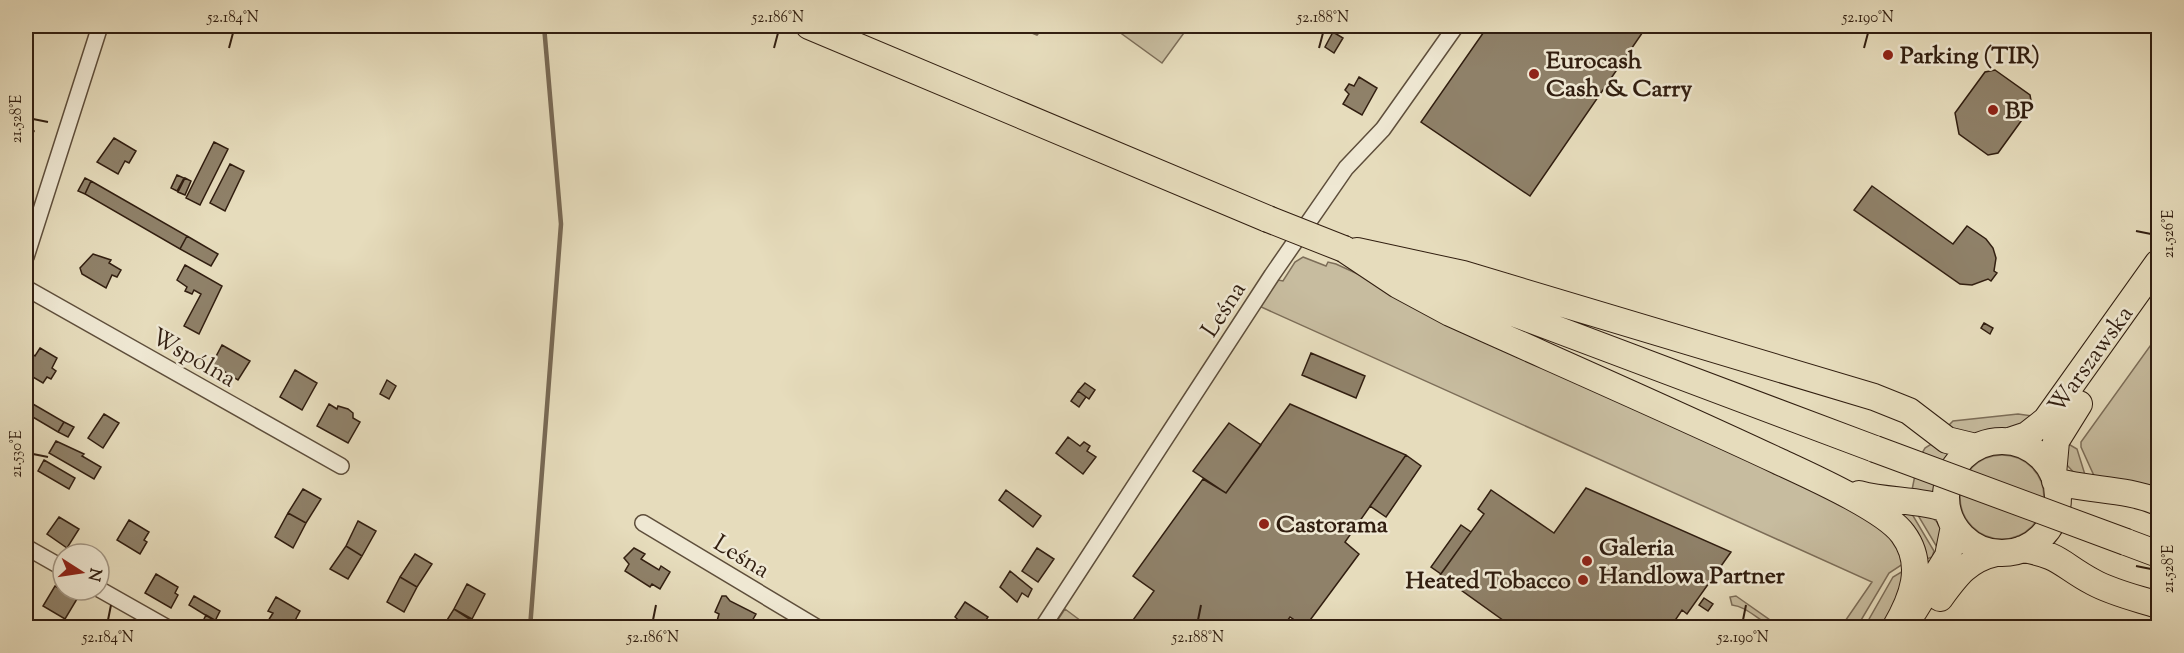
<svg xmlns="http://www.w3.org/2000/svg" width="2184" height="653" viewBox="0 0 2184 653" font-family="'Sorts Mill Goudy',serif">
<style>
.green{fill:#c7bc9f;stroke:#7c6d58;stroke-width:1.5}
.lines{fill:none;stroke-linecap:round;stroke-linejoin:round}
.stream{stroke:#786954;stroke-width:4.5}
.building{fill:#8f8169;stroke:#311e10;stroke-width:1.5}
.minor-casing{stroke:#5e4e3b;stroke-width:18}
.primary-casing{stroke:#311e10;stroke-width:28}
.minor{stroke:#efe8d3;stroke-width:15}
.primary{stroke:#e6dcbc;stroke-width:26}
.primary-bridge-casing{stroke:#311e10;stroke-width:28;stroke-linecap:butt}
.primary-bridge{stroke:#e6dcbc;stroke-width:26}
.ticks{fill:none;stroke:#311e10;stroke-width:2}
.poi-dot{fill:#8f2418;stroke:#efe8d3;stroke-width:2}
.labels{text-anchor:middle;stroke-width:5;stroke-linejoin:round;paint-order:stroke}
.poi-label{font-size:24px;font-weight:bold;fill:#311e10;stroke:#efe8d3;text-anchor:start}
.street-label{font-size:24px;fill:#311e10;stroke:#efe8d3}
.neatline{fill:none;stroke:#311e10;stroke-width:2}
.ticks-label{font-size:15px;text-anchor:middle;fill:#311e10}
</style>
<rect width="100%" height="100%" fill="#e6dcbc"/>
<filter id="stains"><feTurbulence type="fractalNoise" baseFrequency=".00333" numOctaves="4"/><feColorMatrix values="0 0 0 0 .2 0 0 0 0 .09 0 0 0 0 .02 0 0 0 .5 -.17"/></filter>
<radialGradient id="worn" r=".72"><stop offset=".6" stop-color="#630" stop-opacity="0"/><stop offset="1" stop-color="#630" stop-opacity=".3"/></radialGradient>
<path class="green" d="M 1014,26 L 1045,26 L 1037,35 Z
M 1111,26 L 1189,26 L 1162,63 Z
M 1303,257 L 1326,266 L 1328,262 L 1336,264 L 1384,286 L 1812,489 L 1892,533 L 1903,564 L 1889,573 L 1857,627 L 1841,627 L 1872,582 L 1259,306 L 1278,280 L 1283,281 L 1295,262 Z
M 2158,335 L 2158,397 L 2154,418 L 2158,443 L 2158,485 C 2139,490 2118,473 2096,480 L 2081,447 L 2081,442 Z
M 2018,414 L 2033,416 L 2015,430 L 1992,429 L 1975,434 L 1946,428 L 1953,421 Z
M 1936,441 L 1949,454 L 1940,469 L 1934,494 L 1912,490 L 1918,460 L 1925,448 Z
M 2065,442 L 2077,449 L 2086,478 L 2077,476 L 2066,464 Z
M1960 497a42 42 0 1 1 84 0a42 42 0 1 1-84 0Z
M 1906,509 L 1906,514 L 1912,514 L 1934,551 L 1932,557 L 1922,561 L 1894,510 Z
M 1916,512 C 1928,515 1935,517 1942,528 L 1938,549 Z
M 1903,571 L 1909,573 L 1887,627 L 1864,628 L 1893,577 Z
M 1736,596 L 1780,627 L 1781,627 C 1763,628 1751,607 1732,605 L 1730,597 Z
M 1065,609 L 1089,627 L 1053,627 Z"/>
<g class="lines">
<path class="stream" d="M 530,628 L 561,224 L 544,26"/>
</g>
<path class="building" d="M 1488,26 L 1647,26 L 1530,196 L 1421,122 Z
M 1333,32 L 1343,38 L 1334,53 L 1325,47 Z
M 1995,70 L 2030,95 L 2032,106 L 1998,153 L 1988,155 L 1959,134 L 1955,113 L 1985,72 Z
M 1359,77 L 1377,88 L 1362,115 L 1343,104 L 1349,94 L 1345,90 L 1349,84 L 1354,86 Z
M 26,127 L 34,131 L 26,146 Z
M 114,138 L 136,151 L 129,163 L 125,161 L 118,174 L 97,162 Z
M 214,142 L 228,149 L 200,205 L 186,198 Z
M 230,164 L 244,171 L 225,211 L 210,203 Z
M 177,175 L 184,178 L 177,191 L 171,188 Z
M 85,178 L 91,181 L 85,194 L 78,191 Z
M 185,178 L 191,181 L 185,195 L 178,192 Z
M 91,181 L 187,236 L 180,249 L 85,194 Z
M 1872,186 L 1953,244 L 1967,226 L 1986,239 L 1993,248 L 1996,258 L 1994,271 L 1997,273 L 1991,281 L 1988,279 L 1972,285 L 1960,284 L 1854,210 Z
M 187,236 L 218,254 L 211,266 L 180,249 Z
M 93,254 L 111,260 L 109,263 L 121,270 L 117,277 L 112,275 L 106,288 L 82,274 L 80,268 Z
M 185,265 L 222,286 L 199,334 L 184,326 L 201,294 L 194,290 L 192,294 L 185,291 L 187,287 L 177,280 Z
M 1984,323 L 1993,328 L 1990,334 L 1981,328 Z
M 222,345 L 250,361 L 238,380 L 212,364 Z
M 40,348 L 57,358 L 52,368 L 56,371 L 51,379 L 47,377 L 43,383 L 26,373 L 30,364 L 26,360 L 30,352 L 35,356 Z
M 1311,353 L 1365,376 L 1356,398 L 1302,375 Z
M 295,370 L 317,383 L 302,410 L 280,397 Z
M 387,380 L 396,386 L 389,399 L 380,394 Z
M 1085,383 L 1095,390 L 1089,399 L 1078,391 Z
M 1078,391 L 1086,397 L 1079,407 L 1071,401 Z
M 26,400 L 64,422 L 58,432 L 26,413 Z
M 329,404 L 337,409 L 338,406 L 348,409 L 353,413 L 353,418 L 360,422 L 348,443 L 317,426 Z
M 1290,404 L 1406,455 L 1345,542 L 1359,554 L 1305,627 L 1290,617 L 1282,628 L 1143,628 L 1133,620 L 1154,591 L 1133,576 L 1203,479 L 1226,493 Z
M 104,414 L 119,423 L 103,448 L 88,438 Z
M 64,422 L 74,427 L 68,437 L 58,432 Z
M 1229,423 L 1261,445 L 1226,493 L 1193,471 Z
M 1068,437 L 1080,446 L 1084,442 L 1090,446 L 1087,451 L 1096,457 L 1083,474 L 1056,453 Z
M 56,441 L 84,454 L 82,456 L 101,467 L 94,479 L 49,453 Z
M 1406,455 L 1421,466 L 1386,517 L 1370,506 Z
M 44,460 L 75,478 L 69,489 L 38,471 Z
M 1586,488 L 1731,552 L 1687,614 L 1682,610 L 1670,628 L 1514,628 L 1440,575 L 1484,514 L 1478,509 L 1491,490 L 1554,533 Z
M 303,489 L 321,499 L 306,523 L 288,513 Z
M 1006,490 L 1041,516 L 1033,527 L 999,500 Z
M 288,513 L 306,523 L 293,548 L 275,537 Z
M 59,517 L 79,529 L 67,548 L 47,534 Z
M 129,520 L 149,532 L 144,540 L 147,542 L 140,554 L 117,540 Z
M 358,521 L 376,531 L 362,556 L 346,546 Z
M 1461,525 L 1471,532 L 1441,574 L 1431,567 Z
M 346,546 L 362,556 L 348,579 L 330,569 Z
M 634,548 L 645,554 L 641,559 L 659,570 L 661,566 L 670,572 L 660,589 L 652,584 L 650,587 L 625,571 L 629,564 L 624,558 Z
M 1037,548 L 1054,559 L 1038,582 L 1022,571 Z
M 415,554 L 432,564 L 417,587 L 400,577 Z
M 1719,569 L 1723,570 L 1715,580 L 1712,578 Z
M 1010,571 L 1032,589 L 1028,597 L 1022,593 L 1017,602 L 1000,587 Z
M 156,574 L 178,587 L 175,593 L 178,595 L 171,608 L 145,593 Z
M 400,577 L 417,587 L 404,612 L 387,602 Z
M 467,584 L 485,594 L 472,619 L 454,609 Z
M 55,586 L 77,599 L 65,619 L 43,606 Z
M 194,596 L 220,611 L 215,621 L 189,605 Z
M 722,596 L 726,596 L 730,601 L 756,614 L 748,628 L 728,628 L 717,621 L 719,614 L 715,612 Z
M 276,597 L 300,611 L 291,628 L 280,628 L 268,621 L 273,613 L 268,611 Z
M 1704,598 L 1713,604 L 1708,611 L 1699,605 Z
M 965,602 L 988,617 L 982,626 L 979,623 L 976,628 L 967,628 L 955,617 Z
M 454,609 L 471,620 L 465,628 L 442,628 Z
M 206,615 L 220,623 L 217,628 L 201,625 Z"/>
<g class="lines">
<g class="minor-casing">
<path id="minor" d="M 26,257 L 100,26
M 26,288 L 341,466
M 643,523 L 818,628
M 26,547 L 63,568
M 99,589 L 168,628
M 1042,628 L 1272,275 L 1346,168 L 1383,129 L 1456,26"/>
</g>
<g class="primary-casing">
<path id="primary" d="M 809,26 L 1268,219
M 1344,249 L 1398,285 L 1450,313 C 1559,362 1669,410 1778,461 C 1808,475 1885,509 1903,534 C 1926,565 1912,599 1895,628
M 1357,251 L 1463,274 L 1874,397 L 1909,411 L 1947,440 L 1976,447
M 1415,276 L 1875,449
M 2009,441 L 2027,435 L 2046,420 L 2158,263
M1946 497a56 56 0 1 1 112 0a56 56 0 1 1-112 0Z
M 2053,474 L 2056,441 L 2079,404
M 2055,481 C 2089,491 2125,488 2158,502
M 1859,494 C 1888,502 1918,499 1947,509
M 2126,542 L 2158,554
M 2022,549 C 2061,555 2061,565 2093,582 C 2113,593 2136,598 2158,605
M 1940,598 C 1956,576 1968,559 1996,553
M 1914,611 L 1948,556 L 1954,526"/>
</g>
<use href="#minor" class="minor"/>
<use href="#primary" class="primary"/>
<g class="primary-bridge-casing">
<path id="primary-bridge" d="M 1268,219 L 1344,249
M 1875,449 L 2126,542"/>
</g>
<use href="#primary-bridge" class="primary-bridge"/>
</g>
<path class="ticks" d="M 229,48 L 233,33M 774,48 L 778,33M 1319,48 L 1323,33M 1864,48 L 1868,33M 33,119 L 48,122M 2136,231 L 2151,234M 33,454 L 48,457M 2136,566 L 2151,569M 108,620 L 111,605M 653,620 L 656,605M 1198,620 L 1201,605M 1743,620 L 1746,605"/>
<g class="poi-dot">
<circle cx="1888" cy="55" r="6"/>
<circle cx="1534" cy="74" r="6"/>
<circle cx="1993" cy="110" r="6"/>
<circle cx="1264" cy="524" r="6"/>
<circle cx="1587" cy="561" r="6"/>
<circle cx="1583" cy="580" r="6"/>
</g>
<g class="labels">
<g class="poi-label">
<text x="1900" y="63">Parking (TIR)</text>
<text x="1546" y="68">Eurocash<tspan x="1546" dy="28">Cash &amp; Carry</tspan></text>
<text x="2005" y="118">BP</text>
<text x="1276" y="532">Castorama</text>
<text x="1599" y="555">Galeria<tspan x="1599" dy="28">Handlowa Partner</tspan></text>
<text x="1571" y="588" text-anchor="end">Heated Tobacco</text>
</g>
<g class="street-label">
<text transform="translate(1223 309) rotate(-57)" y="8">Leśna</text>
<text transform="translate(194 357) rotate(30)" y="8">Wspólna</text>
<text transform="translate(2090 359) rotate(-54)" y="8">Warszawska</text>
<text transform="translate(742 556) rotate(31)" y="8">Leśna</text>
</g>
</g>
<rect width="2184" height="653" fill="none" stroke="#e6dcbc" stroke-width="66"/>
<g transform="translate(81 572) rotate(102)"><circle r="28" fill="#efe8d3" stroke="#a39785" stroke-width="1.5"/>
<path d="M0-4.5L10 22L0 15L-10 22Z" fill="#8f2418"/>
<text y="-9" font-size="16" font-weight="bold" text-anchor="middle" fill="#311e10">N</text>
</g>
<rect x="33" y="33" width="2118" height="587" class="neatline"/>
<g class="ticks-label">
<text x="233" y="22">52.184°N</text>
<text x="778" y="22">52.186°N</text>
<text x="1323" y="22">52.188°N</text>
<text x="1868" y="22">52.190°N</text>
<text transform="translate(16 119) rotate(-90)" y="5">21.528°E</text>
<text transform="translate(2168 234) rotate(-90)" y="5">21.526°E</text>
<text transform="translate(16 454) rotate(-90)" y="5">21.530°E</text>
<text transform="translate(2168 569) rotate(-90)" y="5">21.528°E</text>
<text x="108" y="642">52.184°N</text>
<text x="653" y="642">52.186°N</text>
<text x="1198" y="642">52.188°N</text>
<text x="1743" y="642">52.190°N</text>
</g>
<rect width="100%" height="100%" filter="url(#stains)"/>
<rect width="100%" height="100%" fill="url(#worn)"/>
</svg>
